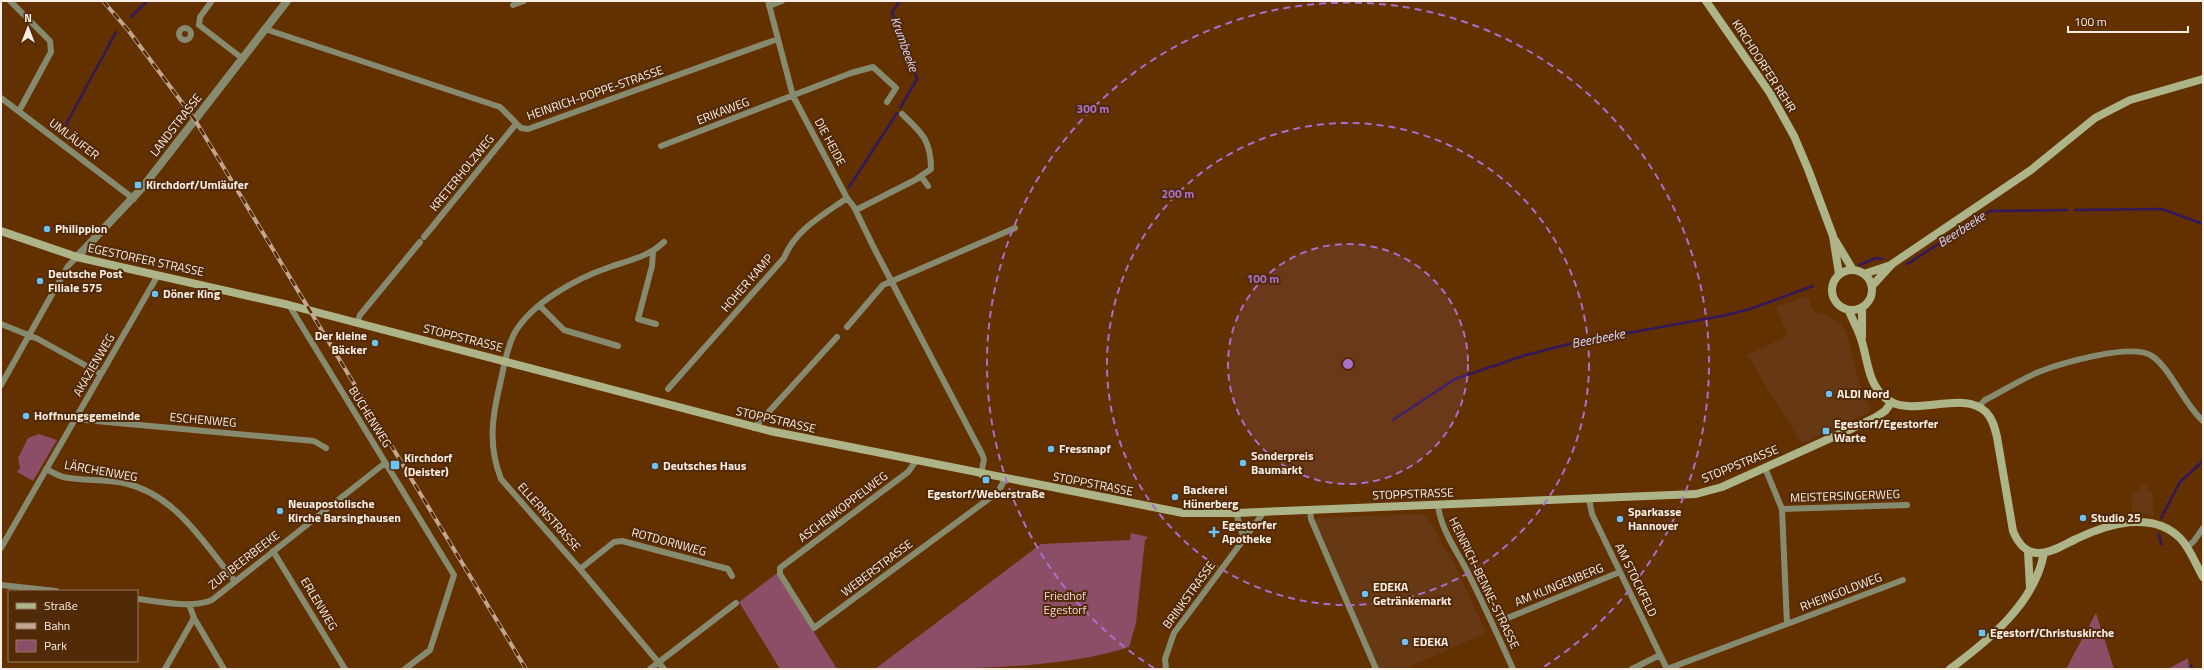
<svg xmlns="http://www.w3.org/2000/svg" width="2204" height="670" viewBox="0 0 2204 670" font-family="'Titillium Web',sans-serif">
<style>
.built{fill:#663914}
.green{fill:#8c4e66}
.lines{fill:none;stroke-linecap:round;stroke-linejoin:round}
.stream{stroke:#32195b;stroke-width:2.5}
.minor{stroke:#868b6f;stroke-width:6}
.tertiary{stroke:#868b6f;stroke-width:8}
.secondary{stroke:#adb588;stroke-width:8}
.rail-casing{stroke:#c2a68f;stroke-width:4}
.rail{stroke:#512a08;stroke-width:2.5;stroke-dasharray:8;stroke-linecap:butt}
.ring{fill:none;stroke:#a870cd;stroke-width:2;stroke-dasharray:7 5}
.poi-dot{fill:#6ec2f3;stroke:#512a08;stroke-width:1.5}
.labels{text-anchor:middle;stroke-width:4;stroke-linejoin:round;paint-order:stroke}
.street-label{font-size:12px;fill:#fbeee6;stroke:#512a08}
.poi-label{font-size:12px;font-weight:bold;fill:#fbeee6;stroke:#512a08;text-anchor:start}
.park-label{font-size:12px;fill:#f2dae2;stroke:#512a08}
.water-label{font-size:13px;font-style:italic;fill:#dfd5fe;stroke:#512a08}
.centre{fill:#a870cd;stroke:#512a08;stroke-width:2}
.ring-label{font-size:12px;text-anchor:middle;font-weight:bold;fill:#a870cd;stroke:#512a08;stroke-width:4;stroke-linejoin:round;paint-order:stroke}
</style>
<rect width="100%" height="100%" fill="#633000"/>
<path class="built" d="M 1807,296 L 1814,312 L 1824,314 L 1840,323 L 1847,335 L 1859,382 L 1871,411 L 1802,444 L 1747,355 L 1788,335 L 1776,307 Z
M 2139,485 L 2147,485 L 2147,492 L 2152,492 L 2154,515 L 2132,513 L 2131,492 L 2139,492 Z
M 1420,514 L 1426,517 L 1433,525 L 1442,545 L 1451,557 L 1486,633 L 1404,669 L 1378,669 L 1314,522 L 1317,518 Z"/>
<path class="green" d="M 39,434 L 57,440 L 33,481 L 17,472 L 20,468 L 18,458 L 28,438 Z
M 1131,533 L 1148,537 L 1145,540 L 1136,623 L 1129,647 C 1060,670 953,669 875,669 L 1041,544 L 1130,540 Z
M 776,574 L 778,574 L 837,669 L 780,669 L 739,602 Z
M 2096,613 L 2114,669 L 2066,669 Z
M 2188,658 L 2189,669 L 2168,669 Z"/>
<g class="lines">
<path class="stream" d="M 131,17 L 147,1
M 900,108 L 917,79 L 892,12 L 900,1
M 62,132 L 116,32
M 849,187 L 897,113
M 2075,210 L 2162,209 L 2203,224
M 1907,264 L 1990,211 L 2067,210
M 1860,265 L 1876,258 L 1882,259
M 1393,420 L 1455,379 L 1526,355 L 1573,343 L 1722,316 L 1750,309 L 1813,286
M 2161,518 L 2180,482 L 2203,461
M 2159,534 L 2161,544
M 2191,665 L 2192,669"/>
<path class="minor" d="M 10,1 L 50,41 L 51,52 L 19,111
M 768,1 L 793,96 L 847,198 L 854,207 L 875,250 L 982,454 L 984,459 L 981,475
M 513,5 L 524,1
M 769,6 L 782,1
M 199,25 L 243,59
M 199,25 L 200,17 L 211,2
M179 34a6 6 0 1 1 12 0a6 6 0 1 1-12 0Z
M 265,29 L 500,107 L 521,128 L 528,129 L 778,39
M 1,98 L 134,199
M 661,146 L 851,73 L 873,67 L 896,88 L 887,102
M 921,176 L 928,186
M 856,210 L 915,180 L 931,169 C 931,140 922,133 902,114
M 424,237 L 516,124
M 664,242 C 648,257 630,260 610,267 C 577,278 531,303 514,334 C 506,350 504,367 500,384 C 492,417 488,446 501,479 L 580,569 L 664,669
M 653,252 L 652,266 L 638,319 L 656,324
M 289,305 L 454,575 L 430,650 L 405,669
M 540,306 L 564,330 L 618,346
M 357,323 L 360,315 L 420,242
M 1,324 L 38,339 L 101,374
M 847,327 L 883,285 L 1015,228
M 1,385 L 68,266 L 77,257
M 668,389 L 784,258 C 795,230 823,215 847,198
M 1978,407 L 1985,400 C 2002,391 2019,381 2036,373 C 2058,364 2132,342 2152,356 C 2171,369 2184,404 2203,421
M 76,418 L 85,420 L 314,441 L 326,448
M 754,428 L 837,337
M 916,461 L 908,472 L 780,568 L 780,574 L 814,628 L 998,492 L 1005,479
M 46,469 C 52,472 57,475 63,477 C 83,481 104,479 124,483 C 175,494 204,543 234,580
M 1589,499 L 1592,514 L 1667,669 L 1787,624 L 1782,509 L 1765,468
M 1438,505 C 1441,532 1459,553 1470,577 C 1485,607 1499,638 1513,669
M 1782,509 L 1907,505
M 1310,510 L 1311,519 L 1376,669
M 1244,539 L 1264,512
M 2187,547 L 2194,541 L 2203,528
M 1,548 L 158,275
M 273,551 L 345,669
M 580,569 L 614,542 L 622,541 L 728,569 L 732,576
M 1,585 L 56,591
M 137,599 C 160,601 190,609 212,600 L 385,463
M 194,618 L 224,669
M 1505,619 L 1620,572
M 1787,624 L 1903,580
M 165,669 L 194,618 L 189,604
M 650,669 L 736,603
M 1166,669 L 1165,659 L 1174,633 L 1244,539 L 1236,513
M 1632,669 L 1660,655"/>
<path class="tertiary" d="M 77,257 L 142,188 L 287,1"/>
<path class="secondary" d="M 1706,1 L 1770,93 L 1794,136 L 1808,169 L 1833,236 L 1839,274
M 1,231 L 77,257 L 289,305 L 770,431 L 1183,513 L 1236,513 L 1696,494 L 1722,487 L 1853,428 L 1876,417 L 1885,411 L 1891,403
M 1835,240 L 1853,270
M1832 290a20 20 0 1 1 40 0a20 20 0 1 1-40 0Z
M 1864,274 L 1891,265
M 1872,286 L 1892,264 L 2031,170 L 2095,118 L 2130,100 L 2203,79
M 1849,311 C 1853,321 1859,331 1862,342 C 1868,362 1868,382 1884,397 C 1909,421 1962,388 1986,412 C 1993,419 1995,429 1997,437 L 2013,531 C 2018,543 2025,553 2039,553 C 2052,553 2065,544 2076,539 C 2107,524 2152,510 2180,538 C 2190,548 2196,565 2203,577
M 1862,337 L 1862,308
M 2028,551 L 2030,588
M 1950,669 C 1989,640 2035,603 2044,553"/>
<g class="rail-casing">
<path id="rail" d="M 103,1 L 128,30 L 195,120 L 526,669"/>
</g>
<use href="#rail" class="rail"/>
</g>
<circle cx="1348" cy="364" r="120" fill="#a870cd" fill-opacity=".12"/>
<g class="ring">
<circle cx="1348" cy="364" r="120"/>
<circle cx="1348" cy="364" r="241"/>
<path d="M1154 668A361 361 0 1 1 1542 668"/>
</g>
<g class="poi-dot">
<rect x="134" y="181" width="8" height="8" rx="2"/>
<circle cx="47" cy="229" r="4"/>
<circle cx="40" cy="281" r="4"/>
<circle cx="155" cy="294" r="4"/>
<circle cx="375" cy="343" r="4"/>
<circle cx="1829" cy="394" r="4"/>
<circle cx="26" cy="416" r="4"/>
<rect x="1822" y="427" width="8" height="8" rx="2"/>
<circle cx="1051" cy="449" r="4"/>
<circle cx="1243" cy="463" r="4"/>
<rect x="390" y="460" width="10" height="10" rx="2"/>
<circle cx="655" cy="466" r="4"/>
<rect x="982" y="476" width="8" height="8" rx="2"/>
<circle cx="1175" cy="497" r="4"/>
<circle cx="280" cy="511" r="4"/>
<circle cx="2083" cy="518" r="4"/>
<circle cx="1620" cy="519" r="4"/>
<path d="M1212 526h4v4h4v4h-4v4h-4v-4h-4v-4h4z"/>
<circle cx="1365" cy="594" r="4"/>
<rect x="1978" y="629" width="8" height="8" rx="2"/>
<circle cx="1405" cy="642" r="4"/>
</g>
<g class="labels">
<g class="street-label">
<text transform="translate(1764 66) rotate(57)" y="4">KIRCHDORFER REHR</text>
<text transform="translate(595 93) rotate(-19)" y="4">HEINRICH-POPPE-STRASSE</text>
<text transform="translate(723 111) rotate(-21)" y="4">ERIKAWEG</text>
<text transform="translate(176 125) rotate(-52)" y="4">LANDSTRASSE</text>
<text transform="translate(74 139) rotate(37)" y="4">UMLÄUFER</text>
<text transform="translate(830 142) rotate(62)" y="4">DIE HEIDE</text>
<text transform="translate(462 173) rotate(-51)" y="4">KRETERHOLZWEG</text>
<text transform="translate(146 260) rotate(12)" y="4">EGESTORFER STRASSE</text>
<text transform="translate(747 283) rotate(-49)" y="4">HOHER KAMP</text>
<text transform="translate(463 338) rotate(14)" y="4">STOPPSTRASSE</text>
<text transform="translate(94 365) rotate(-60)" y="4">AKAZIENWEG</text>
<text transform="translate(370 417) rotate(58)" y="4">BUCHENWEG</text>
<text transform="translate(203 420) rotate(5)" y="4">ESCHENWEG</text>
<text transform="translate(776 420) rotate(13)" y="4">STOPPSTRASSE</text>
<text transform="translate(1740 464) rotate(-22)" y="4">STOPPSTRASSE</text>
<text transform="translate(101 471) rotate(10)" y="4">LÄRCHENWEG</text>
<text transform="translate(1093 484) rotate(11)" y="4">STOPPSTRASSE</text>
<text transform="translate(1413 494) rotate(-2)" y="4">STOPPSTRASSE</text>
<text transform="translate(1845 496) rotate(-2)" y="4">MEISTERSINGERWEG</text>
<text transform="translate(843 507) rotate(-37)" y="4">ASCHENKOPPELWEG</text>
<text transform="translate(549 517) rotate(48)" y="4">ELLERNSTRASSE</text>
<text transform="translate(669 542) rotate(15)" y="4">ROTDORNWEG</text>
<text transform="translate(244 560) rotate(-38)" y="4">ZUR BEERBEEKE</text>
<text transform="translate(877 568) rotate(-37)" y="4">WEBERSTRASSE</text>
<text transform="translate(1636 580) rotate(64)" y="4">AM STOCKFELD</text>
<text transform="translate(1484 583) rotate(64)" y="4">HEINRICH-BENNE-STRASSE</text>
<text transform="translate(1559 585) rotate(-22)" y="4">AM KLINGENBERG</text>
<text transform="translate(1841 592) rotate(-21)" y="4">RHEINGOLDWEG</text>
<text transform="translate(1189 595) rotate(-54)" y="4">BRINKSTRASSE</text>
<text transform="translate(319 604) rotate(59)" y="4">ERLENWEG</text>
</g>
<g class="poi-label">
<text x="146" y="189">Kirchdorf/Umläufer</text>
<text x="55" y="233">Philippion</text>
<text x="48" y="278">Deutsche Post<tspan x="48" dy="14">Filiale 575</tspan></text>
<text x="163" y="298">Döner King</text>
<text x="367" y="340" text-anchor="end">Der kleine<tspan x="367" dy="14">Bäcker</tspan></text>
<text x="1837" y="398">ALDI Nord</text>
<text x="34" y="420">Hoffnungsgemeinde</text>
<text x="1834" y="428">Egestorf/Egestorfer<tspan x="1834" dy="14">Warte</tspan></text>
<text x="1059" y="453">Fressnapf</text>
<text x="1251" y="460">Sonderpreis<tspan x="1251" dy="14">Baumarkt</tspan></text>
<text x="404" y="462">Kirchdorf<tspan x="404" dy="14">(Deister)</tspan></text>
<text x="663" y="470">Deutsches Haus</text>
<text x="1183" y="494">Backerei<tspan x="1183" dy="14">Hünerberg</tspan></text>
<text x="986" y="498" text-anchor="middle">Egestorf/Weberstraße</text>
<text x="288" y="508">Neuapostolische<tspan x="288" dy="14">Kirche Barsinghausen</tspan></text>
<text x="1628" y="516">Sparkasse<tspan x="1628" dy="14">Hannover</tspan></text>
<text x="2091" y="522">Studio 25</text>
<text x="1222" y="529">Egestorfer<tspan x="1222" dy="14">Apotheke</tspan></text>
<text x="1373" y="591">EDEKA<tspan x="1373" dy="14">Getränkemarkt</tspan></text>
<text x="1990" y="637">Egestorf/Christuskirche</text>
<text x="1413" y="646">EDEKA</text>
</g>
<g class="park-label">
<text x="1065" y="600">Friedhof<tspan x="1065" dy="14">Egestorf</tspan></text>
</g>
<g class="water-label">
<text transform="translate(905 44) rotate(70)" y="5">Krumbeeke</text>
<text transform="translate(1961 229) rotate(-33)" y="5">Beerbeeke</text>
<text transform="translate(1598 338) rotate(-11)" y="5">Beerbeeke</text>
</g>
</g>
<circle cx="1348" cy="364" r="6" class="centre"/>
<g class="ring-label">
<text x="1093" y="113">300 m</text>
<text x="1178" y="198">200 m</text>
<text x="1263" y="283">100 m</text>
</g>
<rect width="2204" height="670" fill="none" stroke="#fbeee6" stroke-width="4"/>
<rect x="8" y="590" width="130" height="72" fill="#512a08" stroke="#957861"/>
<rect x="16" y="603" width="20" height="6" fill="#adb588" stroke="#957861"/>
<text x="44" y="610" font-size="12" fill="#fbeee6">Straße</text>
<rect x="16" y="623" width="20" height="6" fill="#c2a68f" stroke="#957861"/>
<text x="44" y="630" font-size="12" fill="#fbeee6">Bahn</text>
<rect x="16" y="640" width="20" height="12" fill="#8c4e66" stroke="#957861"/>
<text x="44" y="650" font-size="12" fill="#fbeee6">Park</text>
<g transform="translate(28 28)" stroke="#512a08" stroke-width="3" paint-order="stroke">
<path d="M0-3L7 15L0 10L-7 15Z" fill="#fbeee6"/>
<text y="-6" font-size="11" font-weight="bold" text-anchor="middle" fill="#fbeee6">N</text>
</g>
<path d="M2068 26v6h120v-6" fill="none" stroke="#fbeee6" stroke-width="2"/>
<text x="2074" y="26" font-size="12" fill="#fbeee6" stroke="#512a08" stroke-width="3" paint-order="stroke">100 m</text>
</svg>
